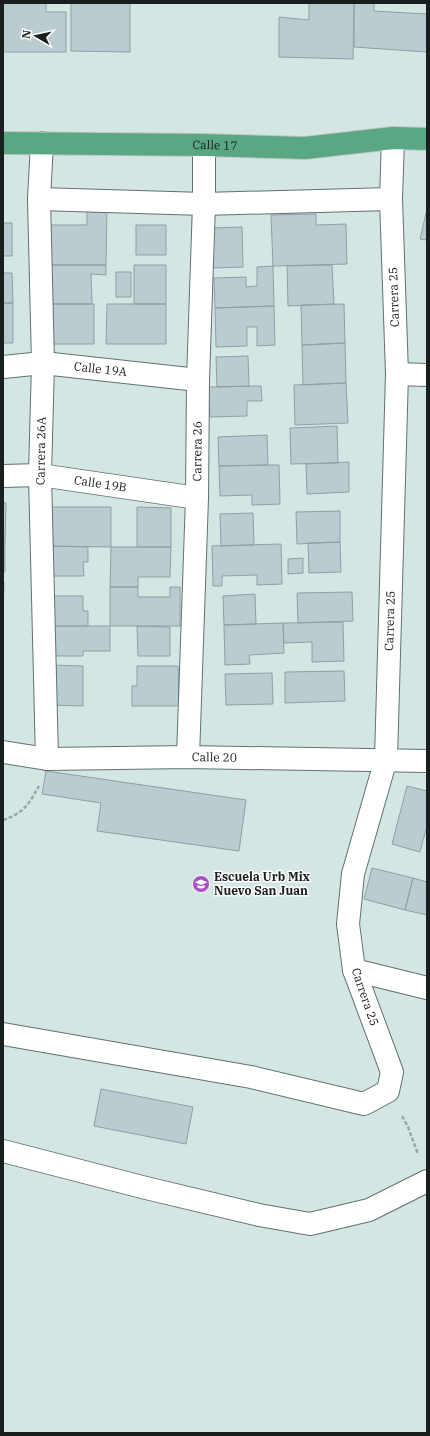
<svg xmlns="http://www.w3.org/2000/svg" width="430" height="1436" viewBox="0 0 430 1436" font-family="'IBM Plex Serif',serif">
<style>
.building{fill:#bbccd0;stroke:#8f9fa3}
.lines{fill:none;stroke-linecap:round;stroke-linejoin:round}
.minor-casing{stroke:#627170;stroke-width:24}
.highway-casing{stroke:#c3c5c4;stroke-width:24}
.path{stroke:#9aa8a6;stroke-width:2.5;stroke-dasharray:4 2;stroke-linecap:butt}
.minor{stroke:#fff;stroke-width:22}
.highway{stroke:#5aa783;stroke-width:22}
.labels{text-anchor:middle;stroke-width:3;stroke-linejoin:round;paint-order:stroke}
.street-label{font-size:12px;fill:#181f1e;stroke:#fff}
.poi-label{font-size:12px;font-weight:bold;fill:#181f1e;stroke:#fff;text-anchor:start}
</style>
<rect width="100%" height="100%" fill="#d4e6e4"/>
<path class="building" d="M 3,3 L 46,3 L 46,12 L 66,12 L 66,52 L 3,52 Z
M 71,3 L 130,3 L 130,52 L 71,51 Z
M 309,3 L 354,3 L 353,59 L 279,57 L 279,17 L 309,20 Z
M 354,3 L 374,3 L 374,11 L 427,14 L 427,52 L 354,47 Z
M 87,205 L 107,205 L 106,265 L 47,265 L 47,225 L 87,225 Z
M 426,213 L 427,213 L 427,240 L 420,239 Z
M 316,214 L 316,225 L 346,224 L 347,264 L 273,266 L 271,215 Z
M 3,223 L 12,223 L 12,256 L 3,256 Z
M 136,225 L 166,225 L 166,255 L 136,255 Z
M 242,227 L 243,267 L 213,268 L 212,228 Z
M 47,265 L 106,265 L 106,275 L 91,274 L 92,304 L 47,304 Z
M 134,265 L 166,265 L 166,304 L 134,304 Z
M 332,265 L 334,304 L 288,306 L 287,266 Z
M 273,266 L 274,306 L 215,308 L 214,278 L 246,277 L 246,287 L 257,286 L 257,267 Z
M 116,272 L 131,272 L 131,297 L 116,297 Z
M 3,273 L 12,273 L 13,303 L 3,303 Z
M 3,303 L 13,303 L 13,343 L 3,343 Z
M 47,304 L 94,304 L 94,344 L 47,344 Z
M 107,304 L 166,304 L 166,344 L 106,344 Z
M 344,304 L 345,343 L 302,345 L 301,305 Z
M 274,306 L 275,345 L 257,346 L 257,327 L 247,327 L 247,346 L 216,347 L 215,308 Z
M 345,343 L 346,383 L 303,385 L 302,345 Z
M 248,356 L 249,386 L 217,387 L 216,357 Z
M 346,383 L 348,423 L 295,425 L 294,385 Z
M 261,386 L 262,401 L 247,401 L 247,416 L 210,417 L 209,387 Z
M 337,426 L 338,463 L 291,464 L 290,428 Z
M 267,435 L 268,465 L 219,466 L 218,437 Z
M 349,462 L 349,492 L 307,494 L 306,464 Z
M 268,465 L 279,465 L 280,504 L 252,505 L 252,495 L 220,496 L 219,466 Z
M 3,503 L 6,503 L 5,543 L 3,542 Z
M 51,507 L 111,507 L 111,547 L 51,546 Z
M 137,507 L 171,508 L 171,547 L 137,547 Z
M 340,511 L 340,542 L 297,544 L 296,512 Z
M 253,513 L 254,545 L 221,546 L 220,514 Z
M 3,542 L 5,543 L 5,572 L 3,572 Z
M 340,542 L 341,572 L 309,573 L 308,543 Z
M 281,544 L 282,584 L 257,585 L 257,575 L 222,576 L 222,586 L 213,586 L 212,546 Z
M 43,546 L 88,547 L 88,562 L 83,562 L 84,576 L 43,576 Z
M 111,547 L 171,547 L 170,577 L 138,577 L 138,587 L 110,587 Z
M 303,558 L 303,573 L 288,574 L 288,559 Z
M 3,582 L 4,582 L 3,622 Z
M 110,587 L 138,587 L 138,597 L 170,597 L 170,587 L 180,587 L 180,626 L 110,626 Z
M 352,592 L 353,621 L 298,623 L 297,593 Z
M 255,594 L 256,624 L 224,625 L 223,596 Z
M 51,596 L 83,596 L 83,611 L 88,611 L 88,626 L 51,626 Z
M 343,622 L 344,661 L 312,662 L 312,642 L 284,643 L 283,623 Z
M 283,623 L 284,653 L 249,655 L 250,664 L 225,665 L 224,625 Z
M 51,626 L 110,626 L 110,651 L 83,651 L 83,656 L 50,656 Z
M 137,626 L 170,627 L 170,656 L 138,656 Z
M 51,665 L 83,666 L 83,706 L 50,705 Z
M 137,666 L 178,666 L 179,706 L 132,706 L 132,686 L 137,686 Z
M 344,671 L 345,701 L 285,703 L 285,672 Z
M 272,673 L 273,704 L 226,705 L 225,674 Z
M 46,771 L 246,800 L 239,851 L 97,831 L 101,803 L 42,794 Z
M 407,786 L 427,791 L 427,826 L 420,852 L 392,844 Z
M 372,868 L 413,878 L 405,910 L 364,899 Z
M 413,878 L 427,882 L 427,915 L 405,910 Z
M 101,1089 L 193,1107 L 186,1144 L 94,1126 Z"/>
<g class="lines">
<g class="minor-casing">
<g id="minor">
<path d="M 42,143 L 39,199 L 43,363 L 40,475 L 47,759"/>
<path d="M 39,199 L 204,204 L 391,199"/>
<path id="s1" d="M 3,367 L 43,363 L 198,380"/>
<path d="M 397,374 L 427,375"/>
<path id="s2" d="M 3,476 L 40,475 L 197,498"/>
<path id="s3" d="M 3,752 L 47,759 L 188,757 L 427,761"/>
<path id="s4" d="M 188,757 L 197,498 L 198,380 L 204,204 L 204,145"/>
<path d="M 354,970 L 427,988"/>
<path id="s5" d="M 3,1034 L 251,1077 L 364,1104 L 388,1091 L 392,1072 L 354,970 L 348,924 L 353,874 L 386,759 L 397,374 L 391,199 L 393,138"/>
<path d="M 3,1151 L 146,1188 L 259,1215 L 310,1224 L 369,1210 L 427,1181"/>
</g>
</g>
<g class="highway-casing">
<g id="highway">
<path id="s6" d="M 3,143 L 204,145 L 305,148 L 393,138 L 427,139"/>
</g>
</g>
<path class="path" d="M 3,820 C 24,813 28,805 39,786
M 402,1116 L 408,1127 L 418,1154"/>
<use href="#minor" class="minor"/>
<use href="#highway" class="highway"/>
</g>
<defs>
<g id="school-disc" transform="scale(0.9)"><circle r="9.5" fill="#aa52bf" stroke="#fff"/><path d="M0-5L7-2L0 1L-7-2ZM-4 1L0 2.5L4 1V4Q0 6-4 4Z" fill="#fff"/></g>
</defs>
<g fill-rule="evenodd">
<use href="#school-disc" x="201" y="884"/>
</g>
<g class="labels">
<g class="street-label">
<text dy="4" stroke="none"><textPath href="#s6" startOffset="212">Calle 17</textPath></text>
<text transform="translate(394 297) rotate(-92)" y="4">Carrera 25</text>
<text dy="4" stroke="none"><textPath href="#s1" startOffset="98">Calle 19A</textPath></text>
<text transform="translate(41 451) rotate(-89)" y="4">Carrera 26A</text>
<text dy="4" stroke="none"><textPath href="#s4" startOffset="306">Carrera 26</textPath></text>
<text dy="4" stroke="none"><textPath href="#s2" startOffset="98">Calle 19B</textPath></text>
<text dy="4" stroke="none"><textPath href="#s5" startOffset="878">Carrera 25</textPath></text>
<text dy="4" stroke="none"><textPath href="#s3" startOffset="212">Calle 20</textPath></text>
<text transform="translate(365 997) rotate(71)" y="4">Carrera 25</text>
</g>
<g class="poi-label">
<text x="214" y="881">Escuela Urb Mix<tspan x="214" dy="14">Nuevo San Juan</tspan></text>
</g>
</g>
<rect width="430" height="1436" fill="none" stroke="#181f1e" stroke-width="8"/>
<g transform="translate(36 36) rotate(279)" stroke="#ffffff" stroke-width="3" paint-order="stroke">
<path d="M0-3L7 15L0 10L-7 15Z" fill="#181f1e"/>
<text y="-6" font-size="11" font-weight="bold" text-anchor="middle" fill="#181f1e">N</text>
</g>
</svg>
